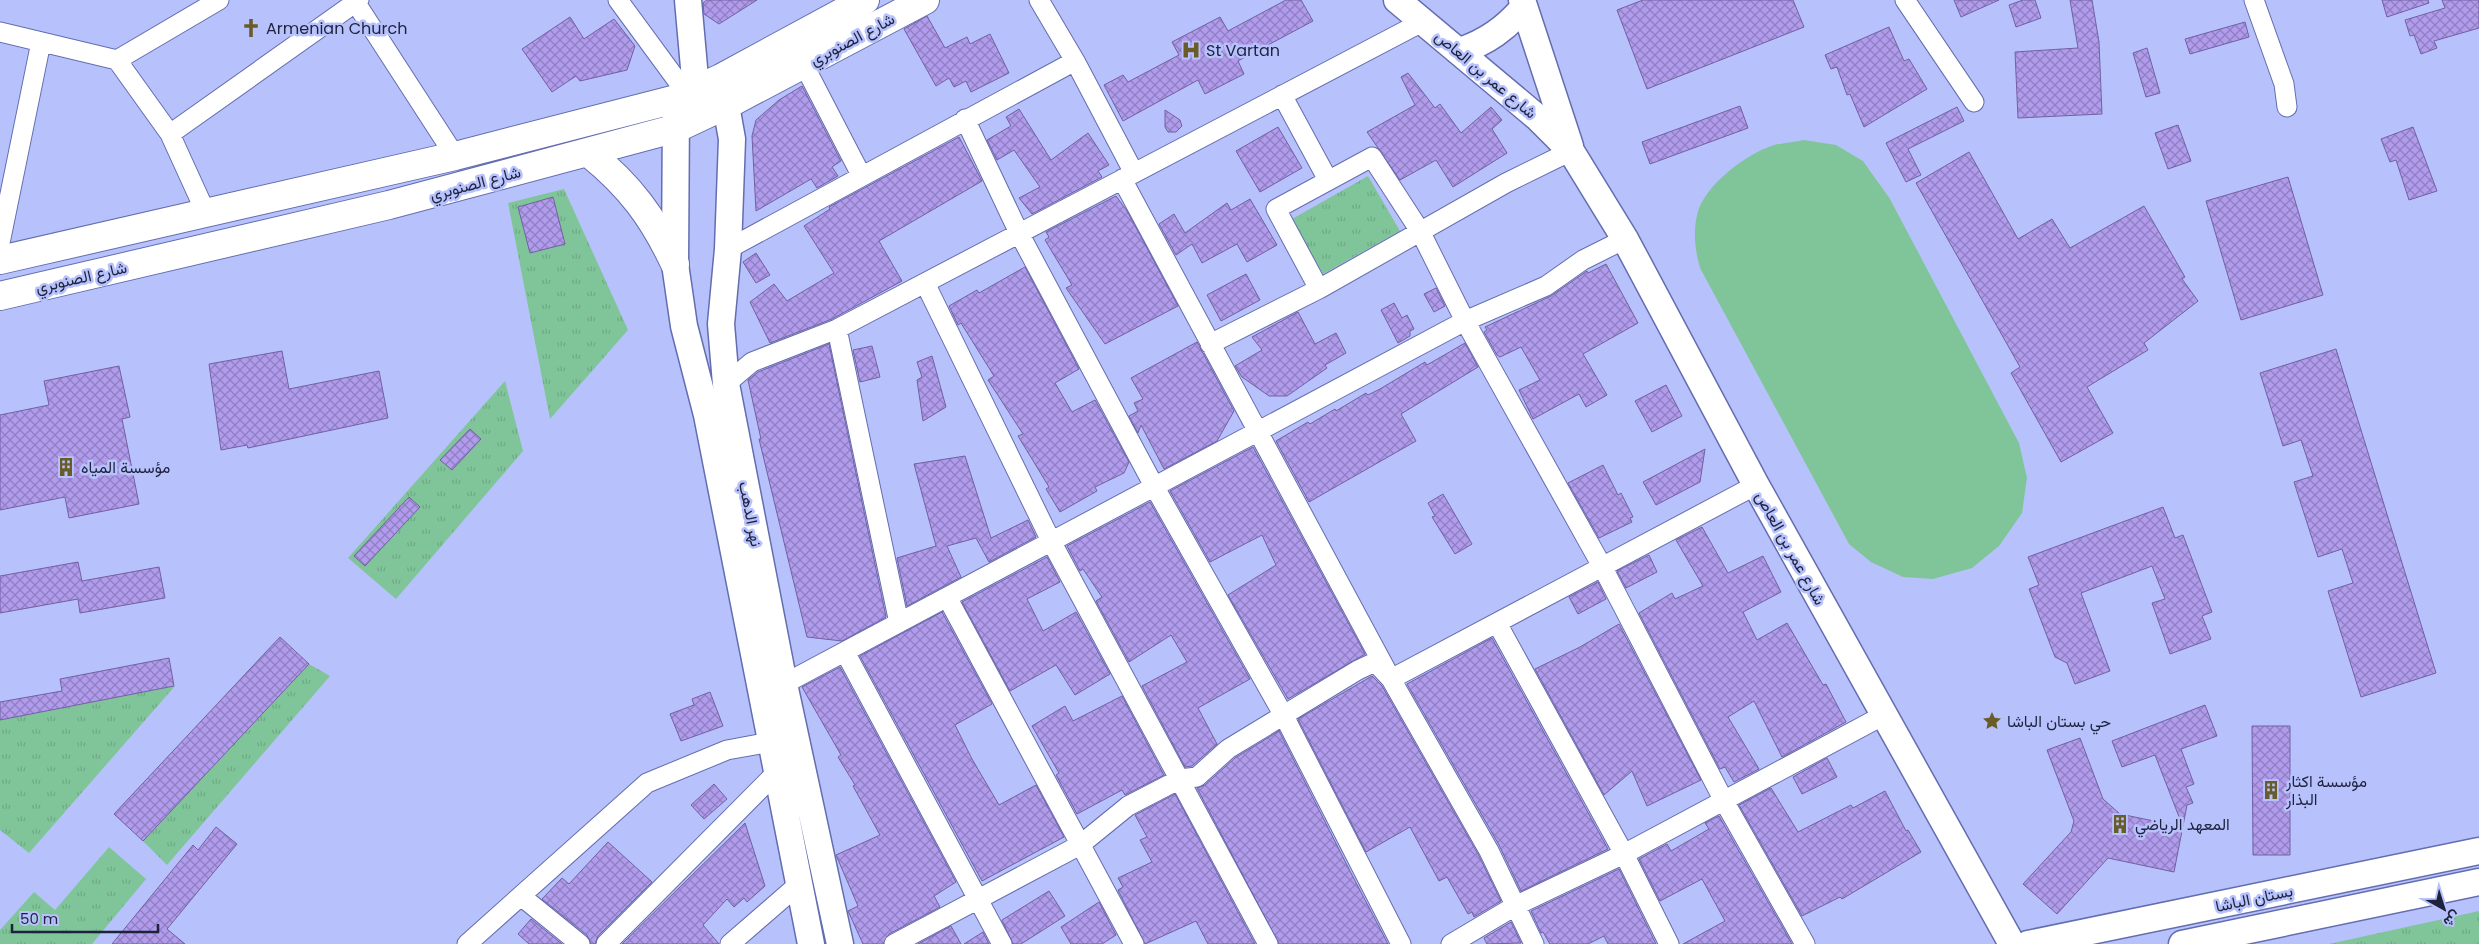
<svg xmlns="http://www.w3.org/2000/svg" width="2479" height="944" viewBox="0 0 2479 944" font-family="Poppins,Vazirmatn,sans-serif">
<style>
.grass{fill:url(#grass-tufts)}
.pitch{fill:#80c599}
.building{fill:url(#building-cross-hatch);stroke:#7260a2}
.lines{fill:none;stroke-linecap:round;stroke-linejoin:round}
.street-casing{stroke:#636daf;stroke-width:21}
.secondary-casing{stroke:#636daf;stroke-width:29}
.primary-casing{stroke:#636daf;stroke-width:30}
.street{stroke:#fff;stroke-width:19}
.secondary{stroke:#fff;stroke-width:26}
.primary{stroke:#fff;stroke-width:28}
.labels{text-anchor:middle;stroke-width:5;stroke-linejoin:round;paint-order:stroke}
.poi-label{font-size:16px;fill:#1e223d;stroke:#b7c2fc;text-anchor:start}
.street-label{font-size:16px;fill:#1e223d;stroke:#b7c2fc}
</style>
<defs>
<pattern id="grass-tufts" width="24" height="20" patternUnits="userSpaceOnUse" patternTransform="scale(1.25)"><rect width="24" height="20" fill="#80c599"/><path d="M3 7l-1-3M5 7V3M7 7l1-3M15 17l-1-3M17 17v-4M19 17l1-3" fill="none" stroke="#6ea985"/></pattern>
<pattern id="building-cross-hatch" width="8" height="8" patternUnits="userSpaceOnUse" patternTransform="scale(1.25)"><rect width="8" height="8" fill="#b19bec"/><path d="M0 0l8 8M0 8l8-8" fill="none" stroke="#8f7ec0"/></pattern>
</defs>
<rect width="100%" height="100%" fill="#b7c2fc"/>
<path class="grass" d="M 1368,176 L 1400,231 L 1323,274 L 1292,219 Z
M 564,189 L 628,330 L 550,419 L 508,203 Z
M 505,381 L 523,451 L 396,599 L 348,558 Z
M 309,664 L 330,676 L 167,865 L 143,841 Z
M 175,686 L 29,853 L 0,830 L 0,720 Z
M 109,847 L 146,879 L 92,944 L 0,944 L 0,930 L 34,892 L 55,910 Z
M 2479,911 L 2479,944 L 2329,944 Z"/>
<path class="pitch" d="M 1804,140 L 1836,145 L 1863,161 L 1890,199 L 2019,443 L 2027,478 L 2022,513 L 1999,546 L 1972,568 L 1933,579 L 1903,577 L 1871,562 L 1849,544 L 1700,268 C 1695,251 1693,232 1697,215 C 1704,185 1746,154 1774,145 C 1783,143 1794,142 1804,140 Z"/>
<path class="building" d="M 707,0 L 757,0 L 719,24 L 704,14 L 703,3 Z
M 1286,0 L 1301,0 L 1313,21 L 1238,61 L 1244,74 L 1205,94 L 1198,80 L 1123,121 L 1104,85 L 1123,75 L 1128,82 L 1179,55 L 1172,42 L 1220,17 L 1228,31 Z
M 1643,0 L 1793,0 L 1804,27 L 1647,89 L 1617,10 Z
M 1954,0 L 1999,0 L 1961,17 Z
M 2023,0 L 2035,0 L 2041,18 L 2016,27 L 2009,5 Z
M 2070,0 L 2092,0 L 2099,42 L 2102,114 L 2018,118 L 2015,52 L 2078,48 Z
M 2382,0 L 2428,0 L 2429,3 L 2387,17 Z
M 2442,0 L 2479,0 L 2479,28 L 2434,41 L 2437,48 L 2421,54 L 2414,35 L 2410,36 L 2405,20 L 2445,8 Z
M 927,16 L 945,48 L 967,37 L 970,44 L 990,34 L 1009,73 L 971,92 L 966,81 L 954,87 L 949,78 L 936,86 L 904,29 Z
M 570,17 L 584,39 L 614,19 L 635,46 L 627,70 L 580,81 L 576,76 L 552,92 L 522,49 Z
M 2245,22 L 2249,37 L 2190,54 L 2185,39 Z
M 1889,27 L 1904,61 L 1909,59 L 1927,89 L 1864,127 L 1850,94 L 1847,95 L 1837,67 L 1831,69 L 1825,55 Z
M 2147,48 L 2160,93 L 2146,97 L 2133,53 Z
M 1408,73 L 1435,108 L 1440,104 L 1461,133 L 1491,107 L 1502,120 L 1492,129 L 1507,153 L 1453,187 L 1436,160 L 1400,180 L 1367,132 L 1415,105 L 1401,77 Z
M 802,86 L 841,161 L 832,167 L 838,176 L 817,188 L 811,179 L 756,211 L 752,136 L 756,120 L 779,100 Z
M 1740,106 L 1748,128 L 1650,164 L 1642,142 Z
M 1957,107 L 1964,121 L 1908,149 L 1921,175 L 1906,182 L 1886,143 Z
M 1019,109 L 1051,160 L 1088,133 L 1109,165 L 1098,171 L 1102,177 L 1032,214 L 1019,198 L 1040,187 L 1014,150 L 997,160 L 987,140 L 1011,126 L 1006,117 Z
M 1165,110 L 1180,120 L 1182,126 L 1176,132 L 1168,132 L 1165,127 Z
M 2178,125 L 2191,161 L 2168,169 L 2155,133 Z
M 1278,127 L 1302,168 L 1260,192 L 1236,151 Z
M 2413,127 L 2437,191 L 2409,200 L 2396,160 L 2390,162 L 2381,139 Z
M 959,137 L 982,181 L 879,241 L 902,281 L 832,319 L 770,343 L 750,302 L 774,284 L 787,301 L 834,273 L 804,226 L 830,209 L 829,207 Z
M 1969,152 L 2018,239 L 2052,219 L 2070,248 L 2144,206 L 2185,277 L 2182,279 L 2198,301 L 2144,343 L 2148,350 L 2087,387 L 2113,433 L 2061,462 L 2011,373 L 2020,367 L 1916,183 Z
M 2288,177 L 2323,295 L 2241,320 L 2206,201 Z
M 1116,196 L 1127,211 L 1178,306 L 1105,344 L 1066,288 L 1072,285 L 1045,240 L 1049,237 L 1046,232 Z
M 553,197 L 565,244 L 530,253 L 518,207 Z
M 1250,199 L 1277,245 L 1247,262 L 1237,244 L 1202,263 L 1192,244 L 1176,255 L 1159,224 L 1174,214 L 1185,233 L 1227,203 L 1231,210 Z
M 756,253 L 770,275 L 756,283 L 743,262 Z
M 1606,264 L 1638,323 L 1583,354 L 1607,395 L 1586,407 L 1579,394 L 1533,419 L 1519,390 L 1540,380 L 1521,347 L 1500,357 L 1497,355 L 1484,332 L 1487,330 L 1485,327 L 1551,296 L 1587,271 L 1588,273 Z
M 1025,267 L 1079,369 L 1055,383 L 1072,412 L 1095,400 L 1129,462 L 1124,473 L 1095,487 L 1097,491 L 1060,512 L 1046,489 L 1049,487 L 1018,436 L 1023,434 L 988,380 L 994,376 L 961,323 L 958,325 L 949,306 L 977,290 L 979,293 Z
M 1246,274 L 1260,300 L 1221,321 L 1207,295 Z
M 1436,288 L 1445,306 L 1434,312 L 1424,294 Z
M 1394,303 L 1402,318 L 1407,315 L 1414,329 L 1410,331 L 1410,336 L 1398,343 L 1381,310 Z
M 1298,312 L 1315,344 L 1336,333 L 1346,353 L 1325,365 L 1327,368 L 1287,396 L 1269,396 L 1242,377 L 1235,366 L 1262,350 L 1252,337 Z
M 1197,342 L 1234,411 L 1217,441 L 1164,469 L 1141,425 L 1138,433 L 1129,416 L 1138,411 L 1134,403 L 1143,399 L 1131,378 Z
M 1465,343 L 1478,367 L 1401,414 L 1416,441 L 1309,502 L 1276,441 L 1308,422 L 1310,424 L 1335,409 L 1336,411 L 1366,393 L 1368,395 L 1380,389 L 1425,362 L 1427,365 Z
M 829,344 L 886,617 L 842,641 L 807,637 L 759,439 L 761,439 L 748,380 L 758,372 Z
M 872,346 L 880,377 L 860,382 L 853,350 Z
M 2336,349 L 2436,673 L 2361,697 L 2328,591 L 2353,583 L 2342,549 L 2318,557 L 2294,482 L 2313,476 L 2301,440 L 2283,446 L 2260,373 Z
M 282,351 L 289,389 L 379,371 L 388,418 L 248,448 L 247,445 L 221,450 L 209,364 Z
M 932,356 L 946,407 L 923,421 L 917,380 L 922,377 L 917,362 Z
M 119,366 L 130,417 L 122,419 L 139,504 L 69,518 L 65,497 L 0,510 L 0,415 L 49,405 L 44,381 Z
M 1666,385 L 1682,416 L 1652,432 L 1635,401 Z
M 470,429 L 481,439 L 452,470 L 440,460 Z
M 1253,447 L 1365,654 L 1288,699 L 1228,595 L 1276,565 L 1262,535 L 1210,562 L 1170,491 Z
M 1705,449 L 1700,482 L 1656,505 L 1643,482 Z
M 965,456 L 991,538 L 1028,520 L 1036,537 L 989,562 L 976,538 L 947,546 L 961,577 L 907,606 L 897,558 L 936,546 L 914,464 Z
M 1603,465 L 1618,495 L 1621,493 L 1633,517 L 1630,518 L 1632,522 L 1599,538 L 1568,483 Z
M 1443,494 L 1472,544 L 1455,554 L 1432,517 L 1435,516 L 1428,503 Z
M 409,497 L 420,507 L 365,566 L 354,556 Z
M 1150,502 L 1250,679 L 1198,708 L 1217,744 L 1192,766 L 1185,767 L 1142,686 L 1187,662 L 1171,635 L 1129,662 L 1096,601 L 1102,597 L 1083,569 L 1080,571 L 1067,546 Z
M 2163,507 L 2175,538 L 2183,535 L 2212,612 L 2202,616 L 2211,639 L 2170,654 L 2152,603 L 2165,599 L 2152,566 L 2081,593 L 2110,671 L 2075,684 L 2067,663 L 2055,657 L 2029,589 L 2039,585 L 2028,557 Z
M 1702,527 L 1728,573 L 1763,556 L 1781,592 L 1743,612 L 1757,640 L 1787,623 L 1823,685 L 1826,684 L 1846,722 L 1782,757 L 1754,701 L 1728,717 L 1759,769 L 1734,782 L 1725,767 L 1720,769 L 1639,613 L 1672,593 L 1675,599 L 1703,586 L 1676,540 Z
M 1649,555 L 1657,572 L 1626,588 L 1617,571 Z
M 1047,557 L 1060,582 L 1027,599 L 1043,631 L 1076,612 L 1110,674 L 1075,695 L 1056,665 L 1010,691 L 962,602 Z
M 78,562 L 82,581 L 159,567 L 165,598 L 80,613 L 78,599 L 0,613 L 0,576 Z
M 1598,582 L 1606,599 L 1578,614 L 1569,597 Z
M 942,612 L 992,704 L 955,725 L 972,759 L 999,805 L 1036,785 L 1064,837 L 982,881 L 860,656 Z
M 1619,624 L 1701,780 L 1647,806 L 1632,771 L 1604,795 L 1535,669 L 1580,647 Z
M 280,637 L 309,664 L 143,841 L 114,814 Z
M 1492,638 L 1608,849 L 1521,891 L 1499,845 L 1407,684 Z
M 169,658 L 174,686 L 0,720 L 0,702 L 62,691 L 60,679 Z
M 840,667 L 956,882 L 934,896 L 940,907 L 889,934 L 883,944 L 863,944 L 848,911 L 858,906 L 836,855 L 880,835 L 853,786 L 855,785 L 838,757 L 841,755 L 802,687 Z
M 1372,676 L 1382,686 L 1479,856 L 1501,901 L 1474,917 L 1472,912 L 1468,914 L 1447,877 L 1439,881 L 1410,827 L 1366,852 L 1298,719 Z
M 710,692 L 723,726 L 681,741 L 670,714 L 694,705 L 692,699 Z
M 1122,696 L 1164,775 L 1125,795 L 1122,790 L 1077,814 L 1056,775 L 1059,773 L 1032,726 L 1065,706 L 1073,721 Z
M 2205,705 L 2217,736 L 2181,749 L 2194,784 L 2186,787 L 2193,803 L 2187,805 L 2174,872 L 2108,858 L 2057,914 L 2023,884 L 2071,832 L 2074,821 L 2047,750 L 2080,738 L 2103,799 L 2120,814 L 2183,827 L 2155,755 L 2122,767 L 2112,741 Z
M 2252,726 L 2290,726 L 2290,855 L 2253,855 Z
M 1279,731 L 1351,873 L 1388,944 L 1279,944 L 1197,788 L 1205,785 L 1235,758 Z
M 1827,758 L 1837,777 L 1802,794 L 1793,777 Z
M 714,784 L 727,799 L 704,819 L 691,805 Z
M 1771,788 L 1798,832 L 1851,805 L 1853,808 L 1885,791 L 1906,831 L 1908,830 L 1921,852 L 1842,899 L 1840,897 L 1802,916 L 1739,805 Z
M 1175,794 L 1255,944 L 1208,944 L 1196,921 L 1145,944 L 1118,890 L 1123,887 L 1118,878 L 1152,862 L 1140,840 L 1147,837 L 1135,815 Z
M 1719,816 L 1792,944 L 1683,944 L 1725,921 L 1702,879 L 1660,901 L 1639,859 L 1667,844 L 1671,851 L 1709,829 L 1705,823 Z
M 745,823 L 765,886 L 747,902 L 744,898 L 734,907 L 727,899 L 703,925 L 719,944 L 622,944 Z
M 216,827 L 237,844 L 167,929 L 185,944 L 112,944 L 193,845 L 198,850 Z
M 608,842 L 652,882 L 598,936 L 595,944 L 591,944 L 587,935 L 542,899 L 562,878 L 569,884 Z
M 1619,869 L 1656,944 L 1608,944 L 1604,936 L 1588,944 L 1550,944 L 1543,932 L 1541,933 L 1531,911 Z
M 1049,891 L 1065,916 L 1021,944 L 1013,944 L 1002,920 Z
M 1099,902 L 1116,935 L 1102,944 L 1071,944 L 1061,927 Z
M 531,919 L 562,944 L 529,944 L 518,934 Z
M 1511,922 L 1521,943 L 1487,944 L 1484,938 Z
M 951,926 L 961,944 L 918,944 Z
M 983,932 L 989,944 L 964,944 Z"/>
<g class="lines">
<g class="street-casing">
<path id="street" d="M 354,0 L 455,156
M 618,0 L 687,94
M 1039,0 L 1075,61 L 1134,173
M 1905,0 L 1974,102
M 2254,0 L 2284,84 L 2287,107
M 0,32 L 117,60 L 170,134 L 206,213
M 117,60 L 219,0
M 804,65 L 861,175
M 1282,95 L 1328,180
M 965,119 L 1019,233 L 1154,486 L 1284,716 L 1401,944
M 170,134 L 359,0
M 1122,179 L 1391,679 L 1489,851 L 1534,944
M 0,243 L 41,42
M 728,249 L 1075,61
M 925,283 L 1051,541 L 1268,944
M 1319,289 L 1276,209 L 1372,157 L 1420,231 L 1465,321 L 1603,568 L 1724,801 L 1805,944
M 837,329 L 899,623
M 1210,344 L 1319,289 L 1506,183 L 1571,151
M 726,384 L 752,362 L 837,329 L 1424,21
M 947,597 L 1134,944
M 1497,623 L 1624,854 L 1669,944
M 845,652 L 1002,944
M 784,684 L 1465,321 L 1546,286 L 1583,260 L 1625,239
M 521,896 L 580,944
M 467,944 L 647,783 L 727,750 L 782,740
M 606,944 L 776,773
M 730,944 L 798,885
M 894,944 L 1080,845 L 1128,806 L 1180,779 L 1197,777 L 1228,749 L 1358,670 L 1375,662 L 1391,679 L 1756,485
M 1451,944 L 1515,906 L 1624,854 L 1884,715"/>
</g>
<g class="secondary-casing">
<path id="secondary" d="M 688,0 L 696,90
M 1397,0 L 1538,118 L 1571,151 L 1625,239 L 1756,485 L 2012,944
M 1522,0 L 1570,146
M 1460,51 C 1487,42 1506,28 1524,7
M 722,83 L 732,139 L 728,249 L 721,324 L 726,384 L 784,684 L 840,944
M 676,107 L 675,264 L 684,326 L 707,415 L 811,944
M 2028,944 L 2479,851
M 2182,944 L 2479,882"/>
</g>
<g class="primary-casing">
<path id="primary" d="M 589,153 C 630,186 653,217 675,264
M 0,260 L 455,156 L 676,99 L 721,78 L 865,0
M 0,296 L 389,205 L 677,128 L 728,104 L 925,0"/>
</g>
<use href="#street" class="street"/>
<use href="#secondary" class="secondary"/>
<use href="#primary" class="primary"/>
</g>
<defs>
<g id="church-bare" transform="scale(1.5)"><path d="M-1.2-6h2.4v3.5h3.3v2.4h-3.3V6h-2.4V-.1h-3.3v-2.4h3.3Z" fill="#695c29" stroke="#b7c2fc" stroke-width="2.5" paint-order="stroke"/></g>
<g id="hospital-bare" transform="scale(1.5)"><path d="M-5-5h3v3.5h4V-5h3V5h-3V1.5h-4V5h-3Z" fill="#695c29" stroke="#b7c2fc" stroke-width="2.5" paint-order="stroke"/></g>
<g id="building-bare" transform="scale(1.5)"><path d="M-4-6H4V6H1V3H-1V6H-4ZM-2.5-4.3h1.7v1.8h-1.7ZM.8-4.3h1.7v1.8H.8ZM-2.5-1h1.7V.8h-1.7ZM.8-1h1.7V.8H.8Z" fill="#695c29" stroke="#b7c2fc" stroke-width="2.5" paint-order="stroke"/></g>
<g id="sight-bare" transform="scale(1.5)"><path d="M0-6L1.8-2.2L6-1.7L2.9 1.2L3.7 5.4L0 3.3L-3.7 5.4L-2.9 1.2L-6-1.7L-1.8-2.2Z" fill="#695c29" stroke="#b7c2fc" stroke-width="2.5" paint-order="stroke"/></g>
</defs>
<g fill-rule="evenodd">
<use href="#church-bare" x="251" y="28"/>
<use href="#hospital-bare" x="1191" y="50"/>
<use href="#building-bare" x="66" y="467"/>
<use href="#sight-bare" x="1992" y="721"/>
<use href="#building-bare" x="2271" y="790"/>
<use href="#building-bare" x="2120" y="824"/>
</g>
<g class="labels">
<g class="poi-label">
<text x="266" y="34">Armenian Church</text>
<text x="1206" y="56">St Vartan</text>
<text x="81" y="473">مؤسسة المياه</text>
<text x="2007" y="727">حي بستان الباشا</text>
<text x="2286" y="787">مؤسسة اكثار<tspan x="2286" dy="18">البذار</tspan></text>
<text x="2135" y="830">المعهد الرياضي</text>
</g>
<g class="street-label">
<text transform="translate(852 39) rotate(-28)" y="6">شارع الصنوبري</text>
<text transform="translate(1486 74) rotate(40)" y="6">شارع عمر بن العاص</text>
<text transform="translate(475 183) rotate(-15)" y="6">شارع الصنوبري</text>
<text transform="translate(81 277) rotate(-13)" y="6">شارع الصنوبري</text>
<text transform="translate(751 514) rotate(79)" y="6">نهر الدهب</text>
<text transform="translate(1791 548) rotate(61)" y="6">شارع عمر بن العاص</text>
<text transform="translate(2254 898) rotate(-12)" y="6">بستان الباشا</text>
</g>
</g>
<g transform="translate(2444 909) rotate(141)" stroke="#b7c2fc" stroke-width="4" paint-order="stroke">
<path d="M0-4L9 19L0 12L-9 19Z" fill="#1e223d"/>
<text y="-8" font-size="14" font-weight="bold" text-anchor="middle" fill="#1e223d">ش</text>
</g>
<path d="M12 924v8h146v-8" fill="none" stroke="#1e223d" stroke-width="2.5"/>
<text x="20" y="924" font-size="15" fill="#1e223d" stroke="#b7c2fc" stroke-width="4" paint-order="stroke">50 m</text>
</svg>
